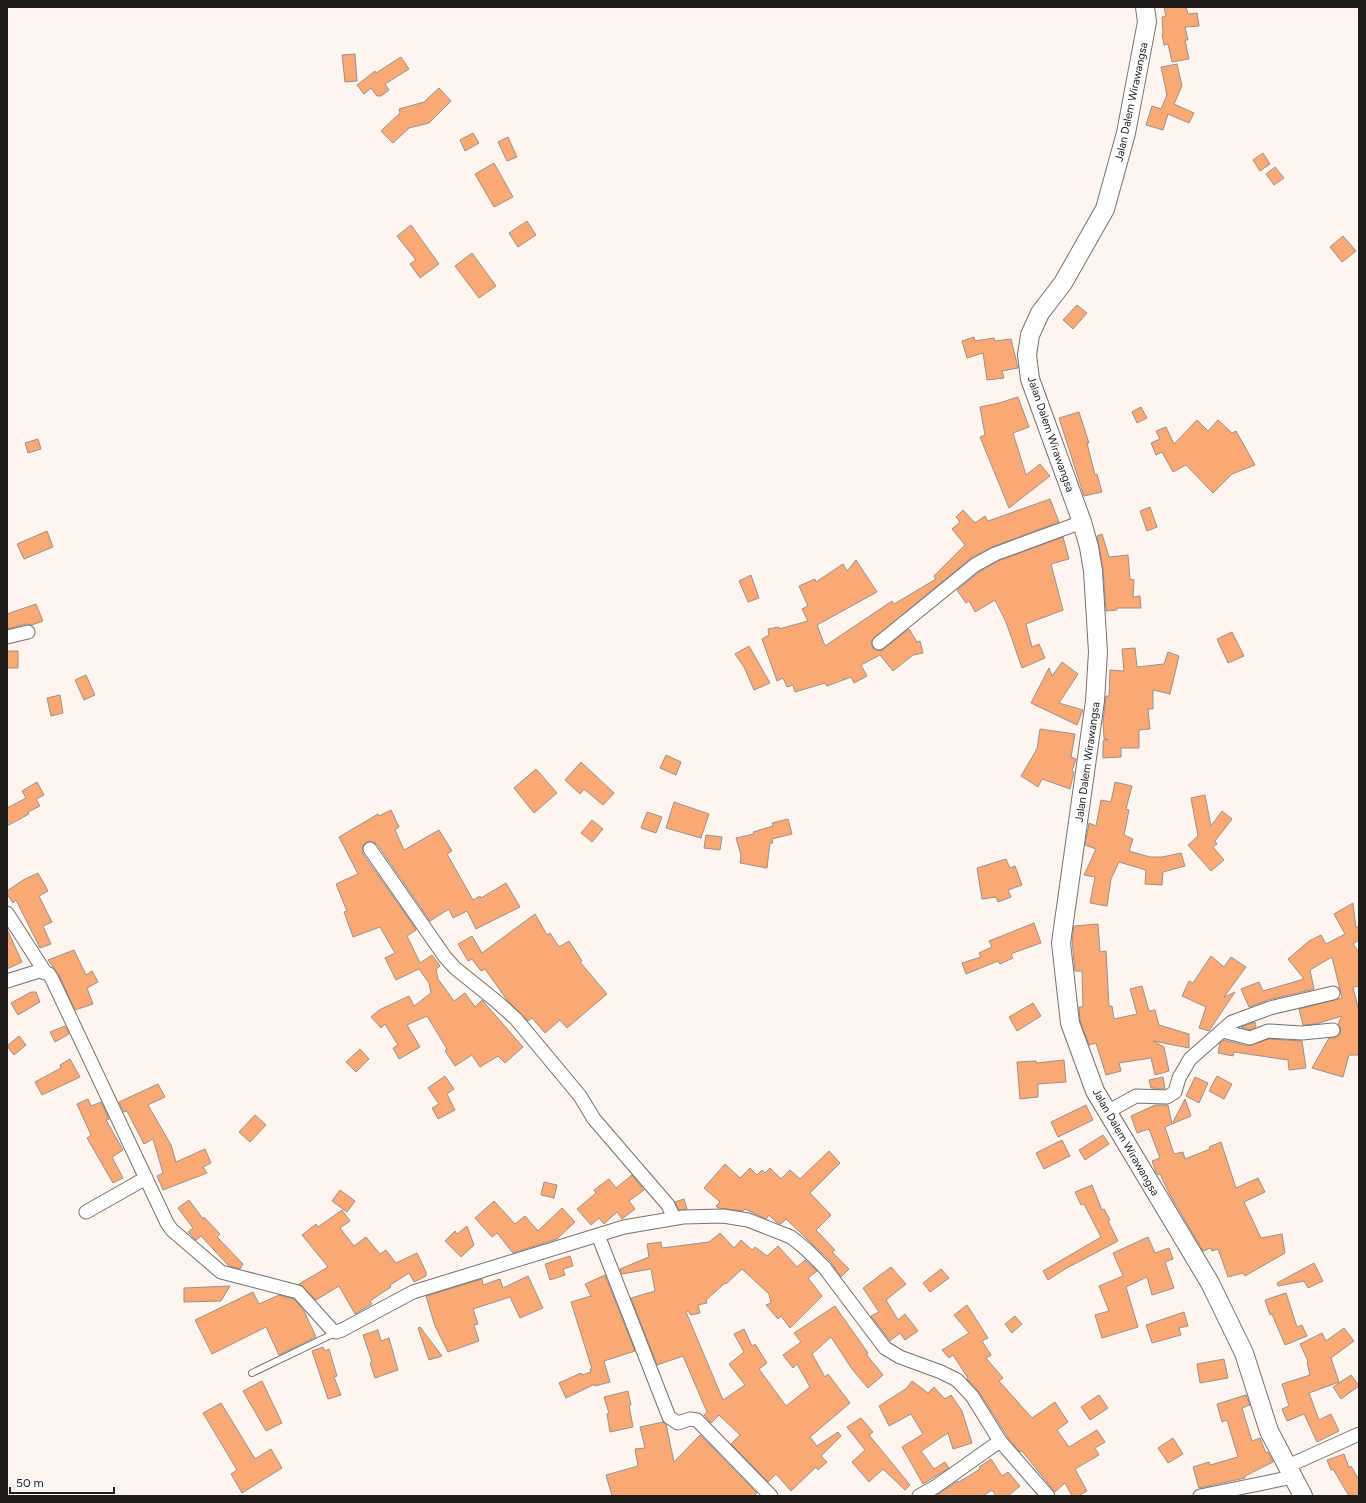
<svg xmlns="http://www.w3.org/2000/svg" width="1366" height="1503" viewBox="0 0 1366 1503" font-family="Figtree,sans-serif">
<style>
.building{fill:#faa874;stroke:#9a918c}
.lines{fill:none;stroke-linecap:round;stroke-linejoin:round}
.lane-casing{stroke:#78706b;stroke-width:8}
.street-casing{stroke:#78706b;stroke-width:15}
.secondary-casing{stroke:#78706b;stroke-width:20}
.lane{stroke:#fff;stroke-width:6}
.street{stroke:#fff;stroke-width:13}
.secondary{stroke:#fff;stroke-width:18}
.labels{text-anchor:middle;stroke-width:3;stroke-linejoin:round;paint-order:stroke}
.street-label{font-size:11px;fill:#1f1c1a;stroke:#fff}
</style>
<rect width="100%" height="100%" fill="#fef5ef"/>
<path class="building" d="M 1164,7 L 1186,7 L 1188,14 L 1197,13 L 1199,26 L 1185,27 L 1188,40 L 1185,40 L 1189,59 L 1172,62 L 1168,44 L 1164,45 L 1162,34 L 1163,34 L 1162,17 L 1166,16 Z
M 355,54 L 357,81 L 345,82 L 342,55 Z
M 401,57 L 409,69 L 385,84 L 389,90 L 381,96 L 377,96 L 371,88 L 364,94 L 357,85 L 375,71 L 376,73 Z
M 1177,64 L 1182,86 L 1174,104 L 1194,113 L 1189,123 L 1168,114 L 1163,130 L 1146,125 L 1152,106 L 1161,109 L 1167,95 L 1161,67 Z
M 439,88 L 451,101 L 429,123 L 409,128 L 393,143 L 381,131 L 400,113 L 399,109 L 424,102 Z
M 473,133 L 479,143 L 465,151 L 460,140 Z
M 508,137 L 517,157 L 507,161 L 498,142 Z
M 1263,153 L 1270,164 L 1260,171 L 1253,160 Z
M 494,163 L 513,197 L 494,207 L 475,174 Z
M 1275,167 L 1284,178 L 1274,185 L 1266,174 Z
M 527,221 L 536,235 L 518,247 L 509,233 Z
M 411,225 L 439,264 L 420,278 L 410,264 L 416,260 L 397,236 Z
M 1343,236 L 1356,251 L 1342,262 L 1330,247 Z
M 472,253 L 496,286 L 479,298 L 455,266 Z
M 1077,305 L 1087,313 L 1073,329 L 1063,320 Z
M 974,337 L 975,341 L 994,338 L 995,341 L 1011,339 L 1018,368 L 1002,371 L 1004,378 L 987,380 L 983,353 L 967,358 L 962,341 Z
M 1018,397 L 1029,427 L 1013,433 L 1026,475 L 1040,464 L 1050,476 L 1009,508 L 980,437 L 985,435 L 980,407 L 999,403 Z
M 1141,407 L 1147,418 L 1137,423 L 1132,412 Z
M 1079,412 L 1089,443 L 1087,443 L 1095,475 L 1097,474 L 1102,492 L 1084,496 L 1059,418 Z
M 1197,420 L 1208,431 L 1218,420 L 1232,433 L 1236,431 L 1255,465 L 1232,474 L 1213,493 L 1186,465 L 1173,472 L 1162,452 L 1156,455 L 1151,443 L 1160,439 L 1156,431 L 1166,427 L 1174,444 Z
M 38,439 L 41,449 L 28,453 L 25,443 Z
M 1050,499 L 1059,522 L 992,547 L 971,558 L 871,641 L 873,648 L 881,651 L 909,629 L 917,642 L 920,641 L 923,653 L 913,655 L 893,671 L 880,655 L 861,665 L 867,676 L 854,683 L 851,677 L 827,686 L 825,683 L 795,692 L 793,685 L 787,687 L 783,678 L 777,681 L 762,639 L 769,635 L 768,629 L 779,627 L 779,629 L 808,621 L 802,609 L 808,606 L 799,586 L 815,579 L 816,582 L 843,564 L 847,571 L 856,560 L 877,592 L 817,625 L 825,646 L 892,601 L 894,604 L 936,579 L 934,576 L 965,545 L 952,529 L 960,522 L 956,517 L 963,510 L 975,523 L 985,516 L 988,521 Z
M 1150,507 L 1157,527 L 1147,531 L 1140,511 Z
M 47,531 L 53,547 L 24,559 L 17,544 Z
M 1102,534 L 1109,557 L 1128,555 L 1130,579 L 1134,580 L 1133,597 L 1140,596 L 1141,608 L 1117,608 L 1117,610 L 1106,611 L 1103,569 L 1097,536 Z
M 1063,537 L 1069,559 L 1051,564 L 1063,610 L 1026,624 L 1032,647 L 1039,644 L 1045,658 L 1022,668 L 1006,622 L 995,600 L 975,612 L 969,601 L 966,603 L 957,590 L 979,572 L 998,561 Z
M 751,575 L 759,598 L 748,602 L 739,581 Z
M 36,604 L 43,621 L 32,625 L 26,624 L 7,629 L 7,614 Z
M 1232,632 L 1244,656 L 1228,663 L 1217,639 Z
M 749,646 L 770,683 L 754,690 L 744,667 L 735,654 Z
M 1135,648 L 1137,667 L 1164,664 L 1168,652 L 1179,656 L 1170,694 L 1153,690 L 1153,709 L 1148,709 L 1150,729 L 1139,730 L 1139,748 L 1121,748 L 1121,757 L 1103,758 L 1103,743 L 1104,739 L 1108,740 L 1104,738 L 1103,721 L 1106,696 L 1109,696 L 1110,670 L 1124,671 L 1122,649 Z
M 7,651 L 18,651 L 18,668 L 7,668 Z
M 1062,662 L 1078,674 L 1059,703 L 1083,710 L 1077,725 L 1031,703 L 1049,668 L 1052,676 Z
M 86,675 L 95,695 L 84,700 L 75,680 Z
M 60,695 L 63,713 L 51,716 L 47,698 Z
M 1040,729 L 1075,734 L 1071,757 L 1076,759 L 1072,771 L 1074,772 L 1070,789 L 1042,779 L 1038,787 L 1021,776 L 1037,749 Z
M 666,755 L 681,762 L 676,775 L 660,768 Z
M 581,762 L 614,793 L 603,805 L 584,789 L 580,794 L 565,780 Z
M 536,769 L 557,793 L 534,813 L 514,788 Z
M 37,782 L 44,795 L 36,799 L 40,806 L 28,812 L 29,814 L 7,826 L 7,808 L 26,798 L 22,791 Z
M 1115,782 L 1132,786 L 1126,809 L 1129,810 L 1124,835 L 1133,839 L 1129,851 L 1150,857 L 1162,857 L 1181,853 L 1185,866 L 1163,872 L 1162,885 L 1145,884 L 1146,870 L 1119,862 L 1111,879 L 1107,906 L 1090,903 L 1095,877 L 1084,875 L 1096,849 L 1085,845 L 1089,823 L 1096,826 L 1101,800 L 1111,802 Z
M 1205,795 L 1211,826 L 1222,811 L 1232,819 L 1215,841 L 1217,844 L 1213,847 L 1224,860 L 1211,871 L 1188,845 L 1198,836 L 1191,798 Z
M 674,802 L 709,814 L 701,838 L 666,828 Z
M 391,810 L 399,827 L 395,830 L 404,850 L 439,830 L 452,851 L 447,854 L 473,900 L 480,896 L 481,898 L 506,883 L 520,907 L 476,929 L 467,911 L 453,918 L 449,909 L 430,921 L 377,844 L 369,841 L 363,846 L 363,854 L 416,929 L 416,930 L 407,936 L 420,963 L 432,955 L 440,966 L 436,969 L 438,979 L 454,1001 L 465,993 L 475,1007 L 482,1000 L 523,1047 L 505,1063 L 498,1056 L 480,1067 L 472,1055 L 455,1066 L 445,1051 L 447,1049 L 427,1016 L 407,1025 L 420,1047 L 399,1059 L 393,1048 L 398,1045 L 385,1024 L 381,1028 L 371,1017 L 379,1010 L 409,996 L 414,1006 L 431,993 L 429,983 L 419,969 L 396,980 L 385,958 L 395,953 L 380,927 L 353,937 L 344,912 L 347,911 L 336,884 L 358,874 L 339,837 L 378,814 L 379,816 Z
M 647,812 L 662,817 L 656,833 L 641,828 Z
M 788,819 L 792,834 L 772,839 L 773,843 L 770,843 L 767,868 L 740,863 L 741,855 L 736,838 L 754,834 L 753,832 L 773,826 L 772,823 Z
M 592,820 L 603,829 L 592,842 L 581,833 Z
M 706,835 L 722,837 L 720,850 L 704,848 Z
M 1006,859 L 1010,868 L 1015,866 L 1022,885 L 1008,890 L 1011,897 L 998,902 L 996,897 L 982,899 L 977,868 Z
M 38,873 L 48,891 L 39,896 L 52,922 L 43,926 L 51,944 L 40,948 L 16,900 L 13,903 L 7,894 L 7,891 L 23,880 Z
M 1353,903 L 1356,928 L 1359,926 L 1359,940 L 1353,944 L 1359,952 L 1359,986 L 1353,987 L 1359,1011 L 1359,1055 L 1349,1055 L 1343,1077 L 1312,1068 L 1329,1038 L 1337,1037 L 1340,1034 L 1341,1029 L 1338,1024 L 1342,1016 L 1316,1024 L 1303,1025 L 1299,1009 L 1342,998 L 1332,957 L 1310,970 L 1314,989 L 1268,1000 L 1249,1007 L 1241,989 L 1259,982 L 1263,991 L 1304,979 L 1288,959 L 1309,941 L 1321,935 L 1326,944 L 1345,934 L 1334,914 Z
M 535,914 L 547,935 L 550,933 L 559,947 L 569,941 L 582,961 L 580,962 L 607,994 L 567,1028 L 560,1020 L 545,1033 L 532,1018 L 528,1021 L 507,1000 L 485,969 L 481,971 L 472,959 L 468,961 L 458,944 L 472,936 L 482,953 Z
M 1034,923 L 1041,943 L 1013,953 L 1011,955 L 1013,958 L 1000,964 L 998,961 L 966,974 L 962,963 L 981,957 L 979,953 L 992,947 L 989,941 Z
M 1098,924 L 1100,952 L 1106,951 L 1109,1006 L 1112,1006 L 1114,1019 L 1137,1014 L 1130,989 L 1142,986 L 1149,1011 L 1155,1010 L 1159,1025 L 1189,1034 L 1189,1048 L 1153,1041 L 1164,1047 L 1169,1071 L 1155,1075 L 1151,1058 L 1119,1063 L 1121,1071 L 1106,1075 L 1096,1043 L 1089,1045 L 1080,1021 L 1079,1007 L 1083,1007 L 1082,971 L 1075,971 L 1072,941 L 1074,926 Z
M 7,929 L 22,962 L 7,969 Z
M 74,950 L 86,975 L 92,971 L 98,982 L 87,988 L 93,1004 L 75,1010 L 59,975 L 48,960 Z
M 1211,956 L 1224,967 L 1231,957 L 1246,967 L 1224,997 L 1235,992 L 1209,1031 L 1199,1028 L 1206,1007 L 1182,996 L 1189,981 L 1193,983 Z
M 31,992 L 36,992 L 40,1002 L 18,1015 L 11,1003 Z
M 1033,1003 L 1041,1016 L 1017,1031 L 1009,1017 Z
M 1255,1022 L 1256,1027 L 1250,1030 L 1241,1027 Z
M 65,1026 L 69,1034 L 55,1042 L 50,1032 Z
M 19,1036 L 26,1045 L 14,1055 L 7,1046 Z
M 1269,1039 L 1302,1041 L 1306,1068 L 1289,1070 L 1288,1060 L 1234,1052 L 1233,1056 L 1218,1053 L 1220,1043 L 1224,1040 L 1248,1046 Z
M 360,1049 L 369,1059 L 356,1072 L 346,1062 Z
M 70,1059 L 80,1077 L 42,1095 L 35,1082 L 61,1068 L 60,1065 Z
M 1064,1060 L 1066,1082 L 1038,1084 L 1038,1097 L 1020,1099 L 1017,1062 L 1036,1061 L 1036,1063 Z
M 445,1076 L 454,1089 L 447,1094 L 455,1110 L 438,1119 L 432,1108 L 439,1104 L 428,1088 Z
M 1217,1076 L 1232,1084 L 1224,1099 L 1209,1091 Z
M 1163,1077 L 1165,1089 L 1151,1088 L 1149,1080 Z
M 1195,1077 L 1208,1083 L 1199,1103 L 1186,1096 Z
M 158,1084 L 165,1097 L 148,1105 L 171,1145 L 176,1162 L 205,1149 L 211,1163 L 203,1167 L 207,1173 L 163,1190 L 157,1176 L 163,1173 L 153,1139 L 144,1144 L 127,1111 L 124,1112 L 119,1102 Z
M 88,1099 L 91,1106 L 101,1102 L 109,1119 L 106,1120 L 123,1150 L 112,1157 L 123,1178 L 113,1183 L 87,1138 L 91,1135 L 77,1104 Z
M 1185,1099 L 1191,1116 L 1172,1124 Z
M 1086,1105 L 1093,1120 L 1058,1137 L 1051,1122 Z
M 1155,1105 L 1168,1105 L 1172,1124 L 1165,1127 L 1174,1154 L 1183,1152 L 1185,1159 L 1210,1149 L 1209,1147 L 1221,1142 L 1236,1188 L 1258,1178 L 1265,1192 L 1244,1202 L 1261,1238 L 1282,1234 L 1285,1253 L 1245,1276 L 1243,1273 L 1228,1277 L 1218,1249 L 1212,1251 L 1211,1248 L 1203,1251 L 1169,1193 L 1160,1174 L 1158,1175 L 1156,1172 L 1152,1161 L 1160,1158 L 1149,1129 L 1137,1133 L 1131,1116 Z
M 255,1115 L 266,1125 L 250,1142 L 239,1132 Z
M 1103,1135 L 1109,1144 L 1085,1160 L 1079,1150 Z
M 1062,1140 L 1070,1156 L 1044,1169 L 1036,1153 Z
M 829,1151 L 840,1163 L 810,1193 L 831,1215 L 816,1230 L 835,1250 L 832,1252 L 849,1269 L 841,1277 L 830,1261 L 786,1219 L 781,1224 L 776,1222 L 769,1215 L 766,1219 L 745,1209 L 743,1211 L 718,1208 L 716,1206 L 720,1202 L 704,1188 L 725,1164 L 740,1178 L 750,1168 L 757,1175 L 762,1170 L 765,1173 L 770,1168 L 781,1179 L 790,1170 L 800,1179 Z
M 632,1175 L 644,1190 L 629,1201 L 635,1209 L 622,1219 L 617,1212 L 604,1224 L 599,1218 L 591,1225 L 577,1209 L 596,1193 L 594,1190 L 609,1179 L 616,1188 Z
M 544,1182 L 557,1185 L 554,1198 L 541,1195 Z
M 1092,1185 L 1102,1210 L 1104,1209 L 1110,1220 L 1108,1221 L 1118,1241 L 1065,1269 L 1048,1280 L 1043,1271 L 1101,1237 L 1084,1204 L 1081,1205 L 1075,1192 Z
M 340,1190 L 355,1201 L 347,1212 L 332,1201 Z
M 684,1199 L 687,1209 L 679,1210 L 675,1202 Z
M 189,1200 L 203,1219 L 204,1217 L 220,1234 L 217,1237 L 243,1264 L 240,1269 L 229,1266 L 201,1236 L 196,1240 L 188,1232 L 193,1228 L 178,1208 Z
M 494,1201 L 515,1224 L 525,1216 L 538,1231 L 562,1208 L 575,1222 L 557,1239 L 513,1253 L 497,1233 L 492,1237 L 475,1218 Z
M 342,1210 L 350,1221 L 340,1228 L 354,1246 L 366,1237 L 380,1254 L 386,1250 L 396,1263 L 417,1253 L 426,1272 L 426,1276 L 414,1282 L 409,1273 L 390,1285 L 391,1287 L 370,1301 L 372,1304 L 355,1314 L 339,1286 L 316,1300 L 299,1284 L 328,1267 L 302,1235 L 316,1224 L 318,1227 Z
M 467,1226 L 474,1245 L 461,1257 L 445,1241 L 455,1231 L 457,1234 Z
M 720,1233 L 734,1248 L 741,1240 L 752,1250 L 755,1247 L 767,1256 L 778,1246 L 797,1267 L 805,1260 L 817,1271 L 808,1278 L 822,1296 L 790,1328 L 781,1316 L 778,1319 L 766,1305 L 771,1303 L 769,1294 L 742,1269 L 726,1284 L 725,1283 L 706,1300 L 707,1303 L 698,1305 L 700,1313 L 691,1315 L 688,1311 L 686,1312 L 723,1400 L 745,1385 L 729,1364 L 744,1352 L 734,1334 L 744,1329 L 752,1346 L 755,1344 L 767,1363 L 759,1369 L 786,1406 L 810,1387 L 797,1364 L 793,1368 L 783,1355 L 801,1342 L 794,1333 L 835,1306 L 868,1353 L 866,1354 L 883,1375 L 868,1388 L 852,1369 L 831,1337 L 812,1354 L 825,1377 L 828,1374 L 850,1403 L 810,1437 L 817,1446 L 838,1432 L 841,1436 L 821,1456 L 827,1462 L 818,1470 L 816,1467 L 791,1491 L 776,1474 L 768,1482 L 731,1444 L 740,1435 L 719,1415 L 711,1423 L 704,1415 L 707,1412 L 683,1356 L 657,1365 L 631,1298 L 655,1291 L 651,1269 L 622,1274 L 620,1269 L 649,1257 L 647,1244 L 661,1242 L 662,1248 L 709,1242 Z
M 1148,1237 L 1155,1253 L 1169,1248 L 1173,1259 L 1165,1262 L 1174,1288 L 1152,1295 L 1147,1277 L 1126,1287 L 1138,1327 L 1102,1338 L 1095,1315 L 1109,1311 L 1099,1286 L 1123,1276 L 1113,1253 Z
M 570,1256 L 573,1266 L 563,1269 L 565,1275 L 550,1280 L 545,1264 Z
M 1314,1263 L 1323,1281 L 1308,1288 L 1304,1281 L 1278,1286 L 1277,1283 Z
M 891,1267 L 906,1284 L 886,1300 L 898,1320 L 905,1314 L 918,1331 L 905,1340 L 900,1333 L 890,1341 L 871,1316 L 879,1312 L 863,1288 Z
M 941,1269 L 949,1278 L 930,1292 L 923,1283 Z
M 605,1275 L 635,1351 L 604,1361 L 610,1382 L 595,1386 L 595,1384 L 566,1398 L 559,1383 L 581,1373 L 582,1375 L 591,1372 L 590,1369 L 592,1369 L 571,1302 L 591,1296 L 585,1284 Z
M 528,1276 L 543,1308 L 520,1318 L 510,1297 L 473,1309 L 478,1324 L 474,1325 L 479,1341 L 448,1352 L 435,1326 L 426,1296 L 482,1279 L 483,1285 L 500,1279 L 503,1288 Z
M 230,1286 L 221,1301 L 184,1302 L 184,1288 Z
M 253,1292 L 259,1304 L 279,1295 L 294,1299 L 304,1311 L 316,1337 L 279,1355 L 266,1327 L 212,1354 L 195,1320 Z
M 1286,1293 L 1297,1327 L 1302,1325 L 1307,1336 L 1285,1345 L 1272,1314 L 1270,1315 L 1265,1300 Z
M 967,1305 L 988,1338 L 982,1341 L 991,1355 L 986,1358 L 1003,1378 L 999,1381 L 1032,1418 L 1055,1402 L 1068,1422 L 1057,1430 L 1069,1447 L 1097,1430 L 1105,1442 L 1095,1448 L 1099,1455 L 1075,1469 L 1087,1491 L 1078,1496 L 1072,1496 L 1065,1483 L 1055,1492 L 1022,1451 L 1020,1452 L 1009,1439 L 979,1392 L 967,1379 L 968,1378 L 953,1355 L 949,1358 L 942,1350 L 969,1333 L 954,1315 Z
M 1184,1312 L 1188,1326 L 1179,1328 L 1181,1335 L 1152,1343 L 1146,1325 Z
M 1015,1316 L 1022,1324 L 1012,1333 L 1005,1324 Z
M 420,1327 L 442,1356 L 429,1360 L 418,1328 Z
M 1344,1328 L 1354,1341 L 1331,1358 L 1339,1382 L 1309,1393 L 1319,1420 L 1331,1414 L 1339,1431 L 1317,1442 L 1304,1414 L 1287,1421 L 1282,1409 L 1289,1406 L 1282,1384 L 1310,1375 L 1307,1362 L 1308,1361 L 1300,1344 L 1322,1333 L 1326,1341 Z
M 378,1330 L 381,1341 L 389,1338 L 398,1370 L 375,1378 L 370,1363 L 372,1362 L 363,1335 Z
M 323,1347 L 325,1351 L 329,1349 L 337,1376 L 334,1377 L 341,1395 L 328,1399 L 312,1351 Z
M 1224,1359 L 1228,1378 L 1200,1383 L 1197,1364 Z
M 1351,1375 L 1359,1386 L 1341,1399 L 1333,1387 Z
M 262,1381 L 282,1423 L 266,1431 L 243,1391 Z
M 912,1381 L 928,1393 L 934,1387 L 945,1399 L 951,1395 L 962,1411 L 972,1443 L 953,1449 L 948,1433 L 921,1451 L 934,1469 L 945,1462 L 949,1468 L 923,1484 L 902,1447 L 923,1434 L 911,1414 L 889,1426 L 879,1406 L 907,1388 Z
M 628,1391 L 631,1405 L 629,1405 L 633,1427 L 610,1432 L 607,1414 L 609,1413 L 604,1397 Z
M 1099,1395 L 1108,1408 L 1090,1420 L 1081,1407 Z
M 1246,1395 L 1250,1405 L 1242,1408 L 1252,1441 L 1260,1438 L 1266,1453 L 1268,1452 L 1273,1462 L 1245,1476 L 1245,1478 L 1199,1488 L 1193,1467 L 1209,1462 L 1210,1465 L 1238,1457 L 1227,1420 L 1222,1422 L 1217,1404 Z
M 221,1403 L 255,1459 L 271,1449 L 282,1468 L 242,1493 L 231,1474 L 237,1470 L 203,1413 Z
M 861,1418 L 873,1432 L 869,1435 L 910,1485 L 905,1490 L 883,1469 L 869,1482 L 852,1462 L 865,1450 L 847,1427 Z
M 663,1422 L 666,1424 L 674,1462 L 700,1435 L 757,1493 L 754,1496 L 612,1496 L 606,1475 L 638,1466 L 635,1449 L 645,1448 L 640,1427 Z
M 1173,1438 L 1183,1454 L 1168,1463 L 1158,1448 Z
M 1344,1454 L 1349,1468 L 1351,1466 L 1359,1480 L 1359,1496 L 1349,1496 L 1333,1469 L 1331,1470 L 1327,1460 Z
M 991,1459 L 1002,1476 L 1008,1472 L 1020,1486 L 1008,1496 L 996,1496 L 992,1490 L 983,1496 L 935,1496 L 958,1481 L 959,1482 L 980,1469 L 979,1467 Z"/>
<g class="lines">
<g class="lane-casing">
<path id="lane" d="M 252,1373 L 335,1333"/>
</g>
<g class="street-casing">
<path id="street" d="M 7,637 L 28,632
M 879,643 L 975,565 L 995,554 L 1082,522
M 370,849 L 445,957 L 455,968 L 496,1001 L 516,1019 L 580,1096 L 594,1119 L 668,1205 L 674,1218
M 7,913 L 45,972
M 7,981 L 39,971 L 49,974 L 52,979 L 167,1223 L 172,1230 L 221,1272 L 298,1292 L 332,1330 L 336,1332 L 342,1330 L 413,1292 L 624,1227 L 683,1217 L 723,1216 L 748,1220 L 791,1237 L 807,1250 L 824,1267 L 885,1348 L 900,1357 L 941,1372 L 957,1380 L 972,1396 L 1000,1441 L 1048,1496
M 1223,1031 L 1250,1038 L 1268,1031 L 1302,1033 L 1333,1030
M 1107,1112 L 1136,1096 L 1167,1097 L 1175,1092 L 1179,1078 L 1190,1059 L 1232,1022 L 1270,1008 L 1333,993
M 86,1212 L 146,1178
M 598,1235 L 669,1417 L 678,1423 L 690,1419 L 697,1420 L 771,1496
M 1288,1466 L 1359,1434
M 919,1496 L 935,1487 L 1000,1441
M 1200,1496 L 1293,1477"/>
</g>
<g class="secondary-casing">
<path id="secondary" d="M 1145,7 L 1147,22 L 1126,133 L 1105,209 L 1063,283 L 1040,313 L 1030,335 L 1027,355 L 1030,379 L 1082,522 L 1089,547 L 1093,571 L 1098,652 L 1095,701 L 1061,943 L 1070,1023 L 1095,1091 L 1210,1283 L 1244,1353 L 1269,1431 L 1303,1496"/>
</g>
<use href="#lane" class="lane"/>
<use href="#street" class="street"/>
<use href="#secondary" class="secondary"/>
</g>
<g class="labels">
<g class="street-label">
<text transform="translate(1131 102) rotate(-78)" y="4">Jalan Dalem Wirawangsa</text>
<text transform="translate(1051 434) rotate(71)" y="4">Jalan Dalem Wirawangsa</text>
<text transform="translate(1087 762) rotate(-82)" y="4">Jalan Dalem Wirawangsa</text>
<text transform="translate(1126 1142) rotate(60)" y="4">Jalan Dalem Wirawangsa</text>
</g>
</g>
<rect width="1366" height="1503" fill="none" stroke="#1f1c1a" stroke-width="16"/>
<path d="M10 1487v6h104v-6" fill="none" stroke="#1f1c1a" stroke-width="2"/>
<text x="16" y="1487" font-size="12" fill="#1f1c1a" stroke="#ffffff" stroke-width="3" paint-order="stroke">50 m</text>
</svg>
